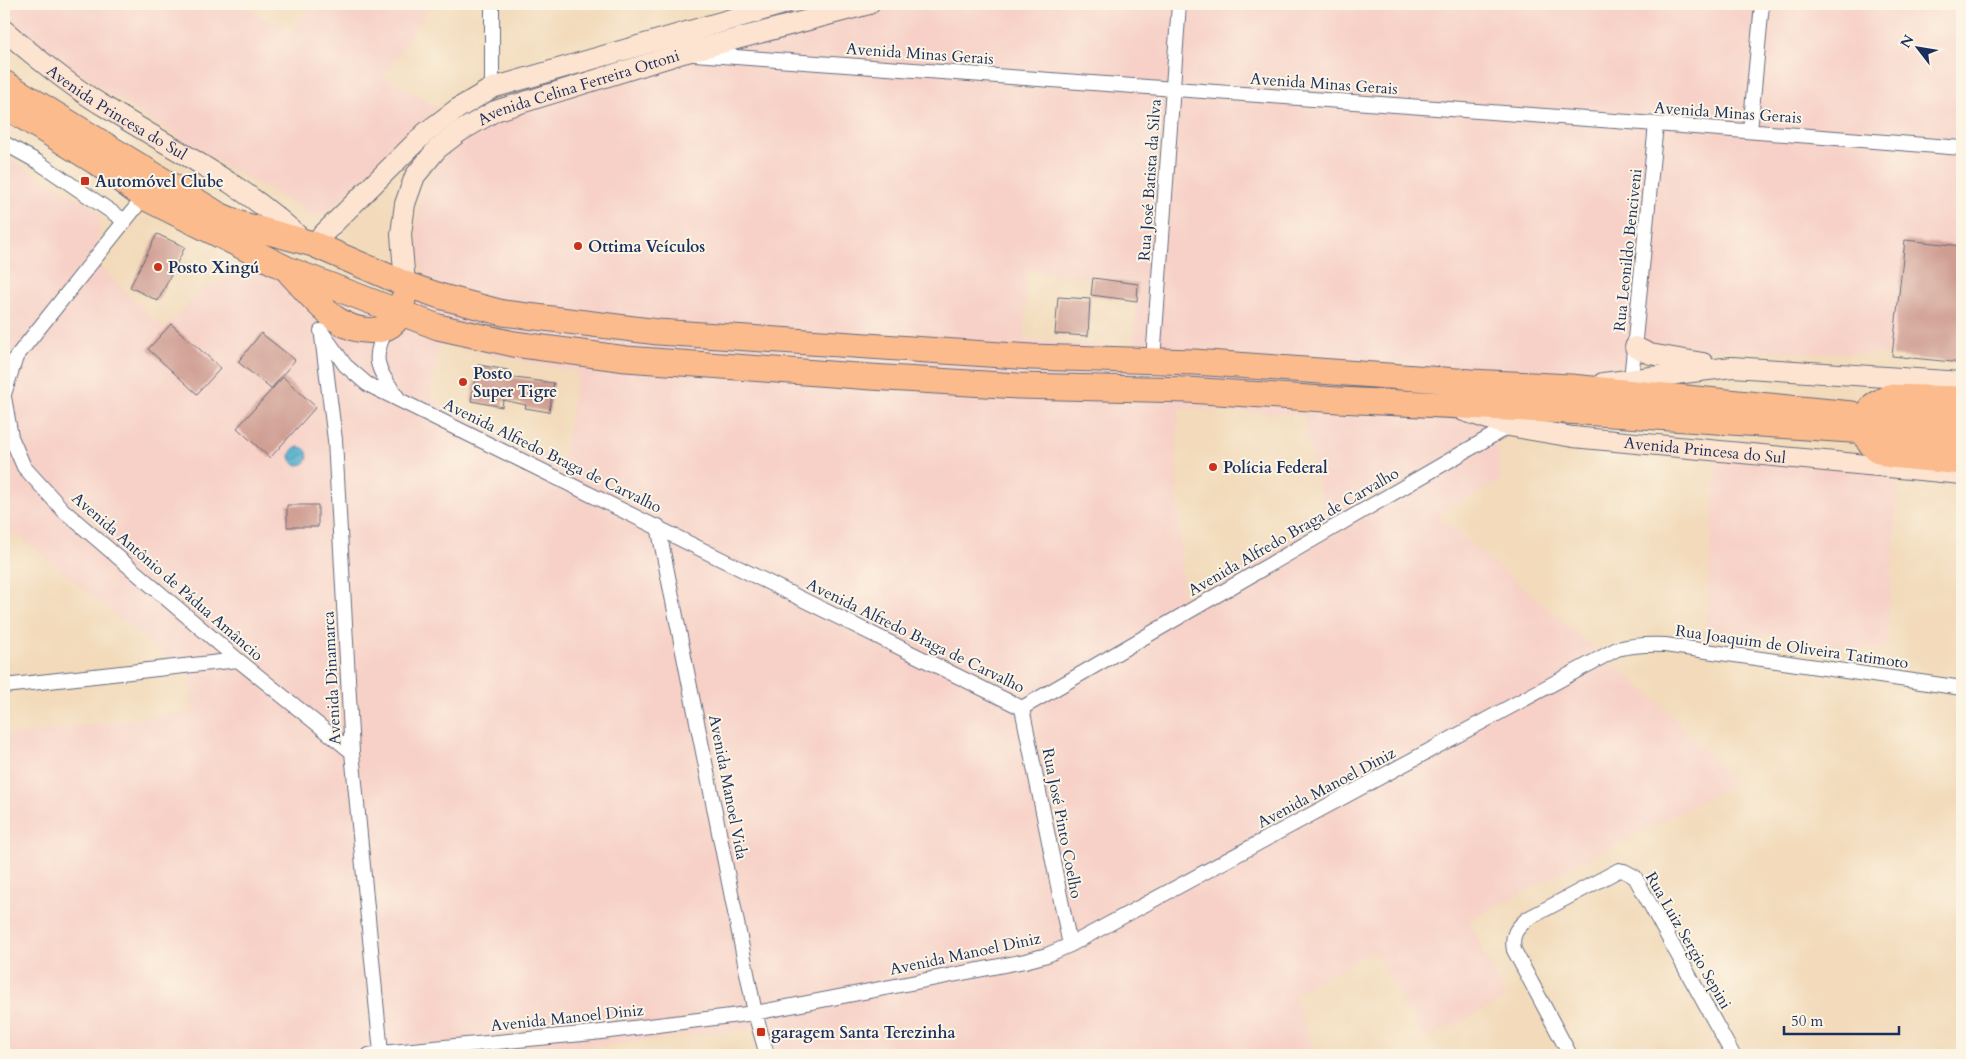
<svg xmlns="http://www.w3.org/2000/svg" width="1966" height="1059" viewBox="0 0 1966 1059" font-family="Cardo,serif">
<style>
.built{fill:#f7d1c7;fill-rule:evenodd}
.water{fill:url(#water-waves);stroke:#346e96}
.building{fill:#cf9c92}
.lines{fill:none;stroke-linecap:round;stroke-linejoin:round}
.street-casing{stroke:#666b7e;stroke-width:16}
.secondary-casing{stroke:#666b7e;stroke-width:22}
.highway-casing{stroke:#666b7e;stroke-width:27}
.street{stroke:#fff;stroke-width:14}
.secondary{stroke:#fde4d1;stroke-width:20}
.highway{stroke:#fbbb8d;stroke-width:25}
.poi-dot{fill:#c8321e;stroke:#fcf5e5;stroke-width:2}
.labels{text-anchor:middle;stroke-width:4;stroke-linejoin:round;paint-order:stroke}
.street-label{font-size:16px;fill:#1b2f5e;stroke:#fcf5e5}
.poi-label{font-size:16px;font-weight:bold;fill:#1b2f5e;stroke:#fcf5e5;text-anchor:start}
</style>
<defs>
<pattern id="water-waves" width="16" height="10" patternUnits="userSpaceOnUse" patternTransform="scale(1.25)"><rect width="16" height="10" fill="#4eaecd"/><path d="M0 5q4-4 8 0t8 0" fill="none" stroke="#408eaa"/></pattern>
</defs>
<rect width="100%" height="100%" fill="#fcf5e5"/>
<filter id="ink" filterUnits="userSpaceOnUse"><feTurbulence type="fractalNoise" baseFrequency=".02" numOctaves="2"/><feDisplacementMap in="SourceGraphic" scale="10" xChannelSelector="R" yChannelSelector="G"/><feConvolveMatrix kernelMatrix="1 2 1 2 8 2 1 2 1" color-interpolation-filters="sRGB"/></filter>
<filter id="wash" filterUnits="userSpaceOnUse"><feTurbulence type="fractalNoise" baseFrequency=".0096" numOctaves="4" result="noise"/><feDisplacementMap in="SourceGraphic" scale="20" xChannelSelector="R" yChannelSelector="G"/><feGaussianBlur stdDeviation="1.12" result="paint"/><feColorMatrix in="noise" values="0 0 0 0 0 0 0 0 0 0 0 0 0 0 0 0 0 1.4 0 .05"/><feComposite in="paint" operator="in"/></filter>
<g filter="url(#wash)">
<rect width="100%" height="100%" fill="#f2daba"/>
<path class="built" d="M 11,4 L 241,4 L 290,33 L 313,4 L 429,4 L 431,5 L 384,76 L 437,107 L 319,218 L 215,160 L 111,94 L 18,29 Z
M 907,4 L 1962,4 L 1962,362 L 1886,354 L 1668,349 L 1615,368 L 1490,376 L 1501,480 L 1437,515 L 1653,697 L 1736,783 L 1469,920 L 1506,999 L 1424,1039 L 1373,951 L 1294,994 L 1315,1055 L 763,1055 L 757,1028 L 520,1055 L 4,1055 L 4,736 L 192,712 L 191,677 L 4,524 L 4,155 L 101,213 L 95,263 L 164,329 L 202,290 L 251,267 L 299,287 L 396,318 L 428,287 L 416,252 L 419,198 L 443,153 L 509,109 L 787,33 ZM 1027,270 L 1138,284 L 1133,347 L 1024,340 ZM 440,344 L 578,372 L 562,462 L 430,397 ZM 1179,408 L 1304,415 L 1306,435 L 1326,519 L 1183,601 L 1176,445 Z
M 1716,458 L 1899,475 L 1886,651 L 1706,628 Z"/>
<path class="water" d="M290 456a9 9 0 1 1 18 0a9 9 0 1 1-18 0Z"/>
<g id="blocks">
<path class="building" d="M 157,234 L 185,247 L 158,301 L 130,287 Z
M 1905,240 L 1962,246 L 1962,363 L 1892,356 Z
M 1093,278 L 1138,284 L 1137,301 L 1091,295 Z
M 1058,297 L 1090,299 L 1088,336 L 1055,334 Z
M 171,324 L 221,368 L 197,394 L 148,349 Z
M 261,333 L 295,360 L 271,389 L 238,362 Z
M 478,365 L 508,370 L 507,377 L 554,383 L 549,412 L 525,408 L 526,405 L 503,400 L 502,407 L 471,401 Z
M 283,377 L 316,407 L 270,458 L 237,428 Z
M 287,505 L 318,505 L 318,527 L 287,527 Z"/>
</g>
</g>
<g filter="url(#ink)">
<use href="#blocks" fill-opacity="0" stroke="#666b7e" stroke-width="1"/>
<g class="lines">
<g class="street-casing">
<path id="street" d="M 694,54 L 1656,124 L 1962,148
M 492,88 L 492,4
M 1750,131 L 1762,4
M 4,143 L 38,162 L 125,221
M 388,327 C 369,360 378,369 398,398
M 321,331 L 345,365 L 367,384 L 1022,708 L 1509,426
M 322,336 L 335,440 L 352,752 L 381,1053
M 1153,360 L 1179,4
M 1631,380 L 1656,124
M 4,394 L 16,357 L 144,197
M 4,397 L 11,437 L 24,467 L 63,510 L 238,660 L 352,752
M 658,526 L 755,1013 L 767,1055
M 4,686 L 238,660
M 1022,708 L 1070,945
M 369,1055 L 381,1053 L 593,1033 L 755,1013 L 1025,961 L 1047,955 L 1070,945 L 1617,649 C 1634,645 1647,644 1665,645 L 1962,688
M 1570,1055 L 1514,950 C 1511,935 1516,929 1527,919 L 1619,870 L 1624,871 L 1635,877 L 1733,1055"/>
</g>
<g class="secondary-casing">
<g id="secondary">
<path id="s1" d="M 4,30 C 36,58 70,86 107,108 C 176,151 246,185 305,242"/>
<path d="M 313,244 L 425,133 L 457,109 L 492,88 L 784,4"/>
<path id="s2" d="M 405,284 L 401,234 L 405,204 L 415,176 L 437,149 L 459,132 L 495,111 L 683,53 L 869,4"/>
<path d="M 1635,347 L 1650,354 L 1703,363"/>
<path d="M 1603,383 L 1732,367 L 1962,382"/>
<path id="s3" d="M 1464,411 L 1509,426 L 1573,437 L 1962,474"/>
</g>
</g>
<g class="highway-casing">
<path id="highway" d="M 4,83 L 219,215 L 240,224 L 313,244 L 405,284 L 443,297 L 503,313 L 658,332 L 1032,357 L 1194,362 L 1471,382 L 1571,387 L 1852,414
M 4,105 L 96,162 L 144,197 L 287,269 L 438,327 L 514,344 L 626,359 L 871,377 L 1018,386 L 1188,390 L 1338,400 L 1566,411 L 1865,431 L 1962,441
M 290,273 C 314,298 341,339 382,329 C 397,325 400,314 403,300
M 1962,399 L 1889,397 L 1874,405 L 1867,415 L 1865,431 L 1869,442 L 1876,449 L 1890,455 L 1962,462
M 1890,417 L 1962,423"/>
</g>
<use href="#street" class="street"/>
<use href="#secondary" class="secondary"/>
<use href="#highway" class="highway"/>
</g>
</g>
<g class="poi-dot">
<rect x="80" y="176" width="10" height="10" rx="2.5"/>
<circle cx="578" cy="246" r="5"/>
<circle cx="158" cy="267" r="5"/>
<circle cx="463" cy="382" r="5"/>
<circle cx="1213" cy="467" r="5"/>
<rect x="756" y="1027" width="10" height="10" rx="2.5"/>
</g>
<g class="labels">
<g class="street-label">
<text transform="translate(920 53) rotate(4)" y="6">Avenida Minas Gerais</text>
<text transform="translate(1324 83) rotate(4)" y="6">Avenida Minas Gerais</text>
<text dy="6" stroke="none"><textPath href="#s2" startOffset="301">Avenida Celina Ferreira Ottoni</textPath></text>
<text dy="6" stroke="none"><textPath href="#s1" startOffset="140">Avenida Princesa do Sul</textPath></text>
<text transform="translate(1728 112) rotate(4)" y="6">Avenida Minas Gerais</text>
<text transform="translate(1149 180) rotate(-86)" y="6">Rua José Batista da Silva</text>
<text transform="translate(1627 250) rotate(-84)" y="6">Rua Leonildo Benciveni</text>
<text dy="6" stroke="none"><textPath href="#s3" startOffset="245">Avenida Princesa do Sul</textPath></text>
<text transform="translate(553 455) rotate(26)" y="6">Avenida Alfredo Braga de Carvalho</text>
<text transform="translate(1293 531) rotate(-30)" y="6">Avenida Alfredo Braga de Carvalho</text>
<text transform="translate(168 576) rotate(41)" y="6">Avenida Antônio de Pádua Amâncio</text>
<text transform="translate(916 635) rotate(26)" y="6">Avenida Alfredo Braga de Carvalho</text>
<text transform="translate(1792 646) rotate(8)" y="6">Rua Joaquim de Oliveira Tatimoto</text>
<text transform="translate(331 678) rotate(-93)" y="6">Avenida Dinamarca</text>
<text transform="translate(729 787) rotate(79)" y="6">Avenida Manoel Vida</text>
<text transform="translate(1326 787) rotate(-28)" y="6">Avenida Manoel Diniz</text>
<text transform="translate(1063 823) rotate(79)" y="6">Rua José Pinto Coelho</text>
<text transform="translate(1689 940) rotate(60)" y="6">Rua Luiz Sergio Sepini</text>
<text transform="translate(965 953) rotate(-12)" y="6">Avenida Manoel Diniz</text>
<text transform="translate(567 1017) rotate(-6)" y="6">Avenida Manoel Diniz</text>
</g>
<g class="poi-label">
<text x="95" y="187">Automóvel Clube</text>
<text x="588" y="252">Ottima Veículos</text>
<text x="168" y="273">Posto Xingú</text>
<text x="473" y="379">Posto<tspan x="473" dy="18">Super Tigre</tspan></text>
<text x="1223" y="473">Polícia Federal</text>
<text x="771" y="1038">garagem Santa Terezinha</text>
</g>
</g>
<rect width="1966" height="1059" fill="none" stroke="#fcf5e5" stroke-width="20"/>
<g transform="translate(1918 48) rotate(301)" stroke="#fcf5e5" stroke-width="4" paint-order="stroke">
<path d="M0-4L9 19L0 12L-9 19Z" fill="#1b2f5e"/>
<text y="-8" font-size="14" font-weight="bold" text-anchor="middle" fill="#1b2f5e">N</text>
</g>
<path d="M1784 1026v8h115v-8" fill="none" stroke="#1b2f5e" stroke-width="2.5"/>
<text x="1791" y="1026" font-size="15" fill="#1b2f5e" stroke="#fcf5e5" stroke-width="4" paint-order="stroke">50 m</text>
</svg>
